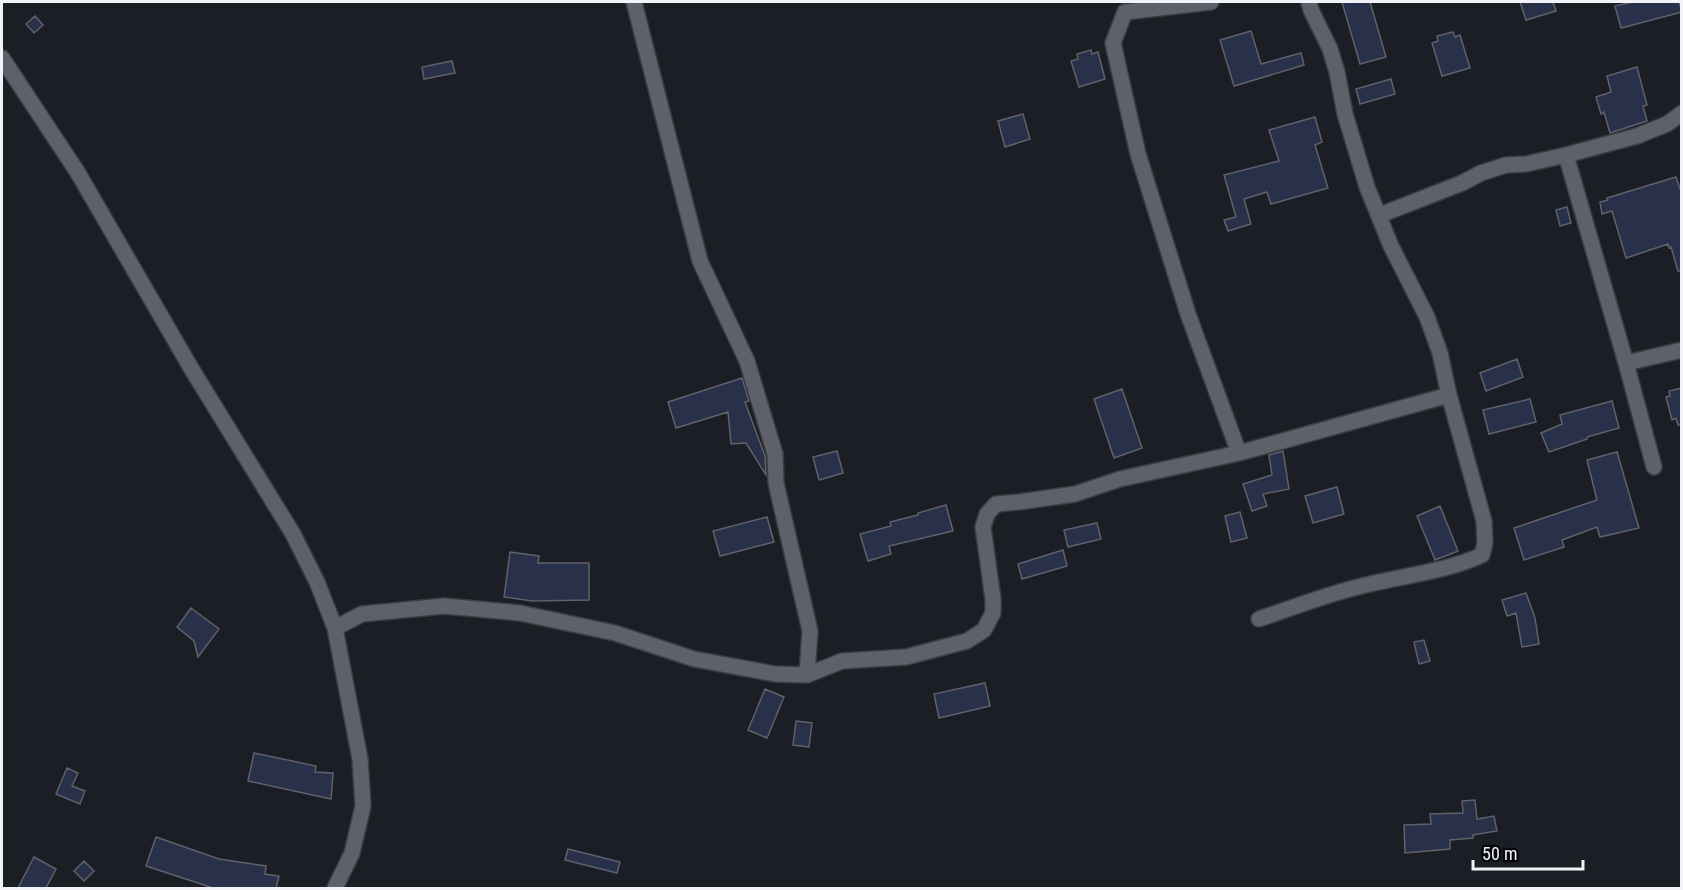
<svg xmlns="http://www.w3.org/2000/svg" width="1683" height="890" viewBox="0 0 1683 890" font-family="'Roboto Condensed',sans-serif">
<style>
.building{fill:#293049;stroke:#5f616b;stroke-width:1.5}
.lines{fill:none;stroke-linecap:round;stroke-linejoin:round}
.minor-casing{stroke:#3a3c41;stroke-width:18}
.minor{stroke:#5e616a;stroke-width:15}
</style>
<rect width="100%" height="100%" fill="#1b1e25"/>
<path class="building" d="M 1342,2 L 1370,2 L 1386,57 L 1360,64 Z
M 1520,2 L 1553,2 L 1556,11 L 1526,20 Z
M 1633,2 L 1679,2 L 1682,12 L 1621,28 L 1615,6 Z
M 35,16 L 43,25 L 34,33 L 26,24 Z
M 1251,31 L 1261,64 L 1301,53 L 1304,65 L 1234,86 L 1220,40 Z
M 1453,32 L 1455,37 L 1460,35 L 1470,68 L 1442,76 L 1432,43 L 1438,41 L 1437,36 Z
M 1091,50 L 1092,54 L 1098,52 L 1105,79 L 1079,87 L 1071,61 L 1078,59 L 1077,54 Z
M 452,61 L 455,73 L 424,79 L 422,67 Z
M 1637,67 L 1647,105 L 1643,106 L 1647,121 L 1610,133 L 1604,112 L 1601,114 L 1596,97 L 1611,92 L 1607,76 Z
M 1391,79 L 1395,94 L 1360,104 L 1356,89 Z
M 1023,114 L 1030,139 L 1005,147 L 998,121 Z
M 1315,117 L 1322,142 L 1315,145 L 1328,188 L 1271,204 L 1267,192 L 1244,199 L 1251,224 L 1228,231 L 1224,220 L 1236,217 L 1224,175 L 1279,161 L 1269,130 Z
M 1676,177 L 1682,194 L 1682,271 L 1678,271 L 1671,247 L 1669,248 L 1668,244 L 1626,258 L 1612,211 L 1602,214 L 1600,202 L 1608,200 L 1607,198 Z
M 1567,207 L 1571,223 L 1560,226 L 1556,210 Z
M 1517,359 L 1523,377 L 1486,391 L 1480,373 Z
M 742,378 L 749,401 L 745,402 L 765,456 L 766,475 L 746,443 L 731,444 L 728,412 L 676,428 L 668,402 Z
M 1682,388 L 1682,424 L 1678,425 L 1676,418 L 1672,420 L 1666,397 L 1670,396 L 1669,391 Z
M 1122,389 L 1142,448 L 1114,458 L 1094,399 Z
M 1530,399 L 1536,422 L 1489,434 L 1483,410 Z
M 1612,401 L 1619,428 L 1587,437 L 1587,439 L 1549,452 L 1541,433 L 1562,424 L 1560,415 Z
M 837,451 L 843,473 L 819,480 L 813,457 Z
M 1283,451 L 1289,489 L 1263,494 L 1267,506 L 1252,511 L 1243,484 L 1272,475 L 1269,455 Z
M 1617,452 L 1639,528 L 1600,537 L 1597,527 L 1562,540 L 1564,547 L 1524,560 L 1514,528 L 1597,500 L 1587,460 Z
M 1337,487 L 1344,514 L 1313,523 L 1305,496 Z
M 946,505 L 953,531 L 889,546 L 891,554 L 868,561 L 860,534 L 891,526 L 890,522 L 918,515 L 918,513 Z
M 1440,506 L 1458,551 L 1435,560 L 1417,516 Z
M 1240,512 L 1247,538 L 1231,542 L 1225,516 Z
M 767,517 L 774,542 L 720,556 L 713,531 Z
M 1097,523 L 1101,539 L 1068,547 L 1064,530 Z
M 1063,550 L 1067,566 L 1022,579 L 1018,564 Z
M 510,552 L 539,556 L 538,563 L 589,563 L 589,600 L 532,601 L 504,597 Z
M 1526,593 L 1535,618 L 1539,644 L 1522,647 L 1516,613 L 1507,616 L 1502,600 Z
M 191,608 L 219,629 L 198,657 L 194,641 L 177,627 Z
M 1424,640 L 1430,661 L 1419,664 L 1414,642 Z
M 985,683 L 990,706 L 939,718 L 934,694 Z
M 765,689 L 784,697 L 767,738 L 748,730 Z
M 796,721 L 812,723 L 809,747 L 793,745 Z
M 254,753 L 316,766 L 315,772 L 333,773 L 331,799 L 248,781 Z
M 67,768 L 78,773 L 72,786 L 85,791 L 80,804 L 56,794 Z
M 1475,800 L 1477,819 L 1494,816 L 1497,831 L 1473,835 L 1473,838 L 1450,840 L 1450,849 L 1405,853 L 1404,825 L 1431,824 L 1430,814 L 1463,813 L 1462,801 Z
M 156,837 L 219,859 L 266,866 L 265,874 L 279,876 L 276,888 L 213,888 L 146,866 Z
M 568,849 L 620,862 L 617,873 L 565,860 Z
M 34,857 L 56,869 L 46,888 L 18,888 Z
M 84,861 L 94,871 L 84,881 L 74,871 Z"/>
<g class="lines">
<g class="minor-casing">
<path id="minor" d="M 634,2 L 700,261 L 747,361 L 775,454 L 776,483 L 810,631 L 807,675
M 1211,2 L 1125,12 L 1113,43 L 1138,154 L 1188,314 L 1239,453
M 2,58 L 78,173 L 191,368 L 293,534 L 317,582 L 335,628 L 360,759 L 363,806 L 352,853 L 335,888
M 1566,155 L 1626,363 L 1654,467
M 1380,215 L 1462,183 L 1481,173 L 1506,165 L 1526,164 L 1566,155 L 1637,136 L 1667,124 L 1682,113
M 1626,363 L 1682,350
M 1259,619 C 1295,607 1332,592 1370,584 C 1408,575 1447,571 1482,555 L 1485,543 L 1484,521 L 1449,395 L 1440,353 L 1427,317 L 1391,246 L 1367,187 L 1345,114 L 1337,72 L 1330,49 L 1311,10 L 1309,2
M 335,628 L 362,614 L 444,606 L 520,613 L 615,633 L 694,659 L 775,674 L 807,675 L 842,661 L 906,657 L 967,641 L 984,630 L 993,613 L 993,599 L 983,527 L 987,514 L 996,504 L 1019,502 L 1075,494 L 1120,479 L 1239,453 L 1449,395"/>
</g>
<use href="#minor" class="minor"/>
</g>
<rect width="1683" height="890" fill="none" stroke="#f1f3f8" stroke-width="6"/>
<path d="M1473 860v9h110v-9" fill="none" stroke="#f1f3f8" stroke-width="3"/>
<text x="1482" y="860" font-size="18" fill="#f1f3f8" stroke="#07080b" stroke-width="4.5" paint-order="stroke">50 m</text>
</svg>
